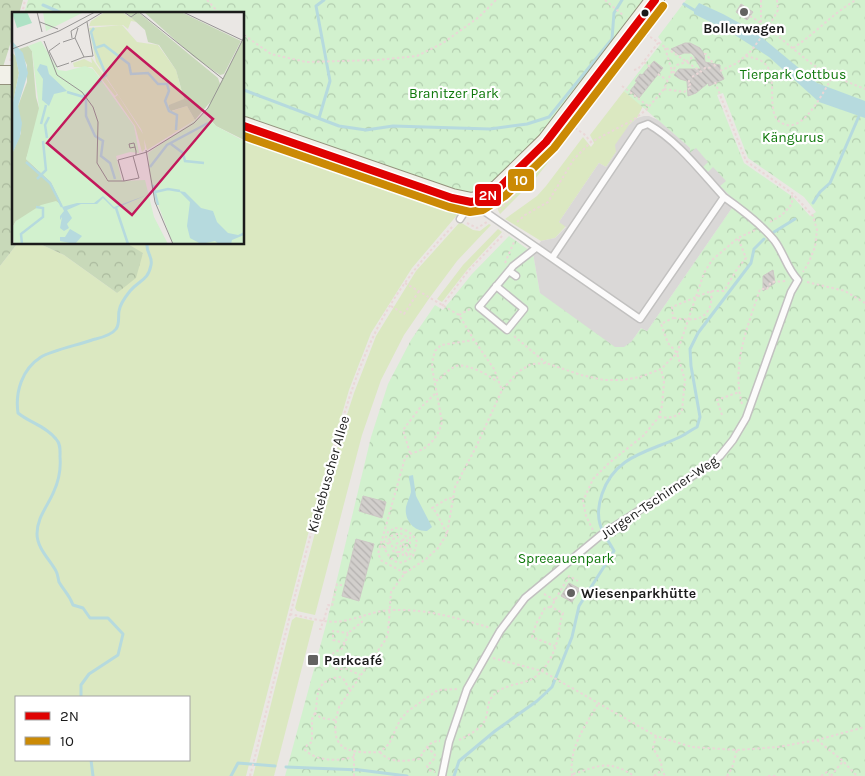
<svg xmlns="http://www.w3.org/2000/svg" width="865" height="776" viewBox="0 0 865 776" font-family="Karla,sans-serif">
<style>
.grass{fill:#dbe8c1;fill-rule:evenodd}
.forest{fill:url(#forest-crowns)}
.park{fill:url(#park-crowns);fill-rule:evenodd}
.parking{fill:#dad8d7}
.water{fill:#b6dade}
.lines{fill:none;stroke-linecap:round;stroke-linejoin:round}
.stream{stroke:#b6dade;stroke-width:3}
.building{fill:url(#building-back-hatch);stroke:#cdc8c5}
.lane-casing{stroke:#c2c1c0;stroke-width:9}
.secondary-casing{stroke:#94927d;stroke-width:20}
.path{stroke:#ead7d7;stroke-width:2;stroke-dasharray:2.5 2.5;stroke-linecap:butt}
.lane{stroke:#fcfbfb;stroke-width:6}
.secondary{stroke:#f2f1e9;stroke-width:18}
.bus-1-casing{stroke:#fff;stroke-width:11}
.bus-2-casing{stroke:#fff;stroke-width:11}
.bus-1{stroke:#df0101;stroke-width:8}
.bus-2{stroke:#cb8a05;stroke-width:8}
.poi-dot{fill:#636261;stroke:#fff;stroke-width:2}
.bus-dot{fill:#1b1b1b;stroke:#fff;stroke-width:2}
.labels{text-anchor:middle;stroke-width:4.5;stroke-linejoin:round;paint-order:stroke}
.poi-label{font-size:14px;font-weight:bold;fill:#1b1b1b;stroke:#fff;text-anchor:start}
.park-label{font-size:14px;fill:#0f780b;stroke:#fff}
.street-label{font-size:14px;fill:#1b1b1b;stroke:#fff}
.inset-river{fill:none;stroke:#b6dade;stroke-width:2.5}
.inset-road{fill:none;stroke:#979594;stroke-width:1}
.view{fill:#c2185b;fill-opacity:0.15;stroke:#c2185b;stroke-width:2.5}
.inset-edge{fill:none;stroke:#1b1b1b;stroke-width:2.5}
.line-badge{stroke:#fff;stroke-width:2}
.badge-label{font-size:14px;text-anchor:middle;font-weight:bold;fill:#fff}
</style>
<defs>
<pattern id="forest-crowns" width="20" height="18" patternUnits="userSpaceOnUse" patternTransform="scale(1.25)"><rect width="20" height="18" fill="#c8d9b9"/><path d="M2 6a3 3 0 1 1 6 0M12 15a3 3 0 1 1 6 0" fill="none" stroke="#abba9e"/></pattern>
<pattern id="park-crowns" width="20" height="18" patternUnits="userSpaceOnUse" patternTransform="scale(1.25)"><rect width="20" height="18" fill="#d2f1ce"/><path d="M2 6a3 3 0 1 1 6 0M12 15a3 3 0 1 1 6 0" fill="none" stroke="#b4ceb0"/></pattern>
<pattern id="building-back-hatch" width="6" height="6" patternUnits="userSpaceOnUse" patternTransform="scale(1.25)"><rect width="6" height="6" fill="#d2cfcc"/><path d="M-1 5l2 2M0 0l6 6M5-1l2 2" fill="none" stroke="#b4b1af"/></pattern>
</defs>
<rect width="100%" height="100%" fill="#eae7e4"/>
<path class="grass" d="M 624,91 L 643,106 L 637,118 L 629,125 L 616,152 L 606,167 L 599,163 L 559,222 L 566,226 L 555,238 L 541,241 L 505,219 L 537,196 L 546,186 L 583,137 L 591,147 L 594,143 L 590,135 Z
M 570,127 L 574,130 L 535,179 L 500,214 C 495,206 498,202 503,195 Z
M 244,134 L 441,204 L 456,210 L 458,214 L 412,268 L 371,333 L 349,390 L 315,507 L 246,776 L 0,776 L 0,266 L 17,244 L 40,244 L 64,255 L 117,293 L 143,254 L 128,244 L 244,244 ZM 16,697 L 189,697 L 189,760 L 16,760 Z
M 460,222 L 473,230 L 480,231 L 489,224 L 491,225 L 457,261 L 428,300 L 404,335 L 381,380 L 362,435 L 315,615 L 297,611 L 295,608 L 344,424 L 354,393 L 376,336 L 416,271 Z
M 498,229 L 502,232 L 467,270 L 442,302 L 437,299 L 463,265 Z
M 296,617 L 314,621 L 274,776 L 253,776 L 292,620 Z"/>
<path class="forest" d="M 0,0 L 23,0 L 19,14 L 14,14 L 14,32 L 3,67 L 0,68 Z
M 0,83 L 14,83 L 14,244 L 17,244 L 0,266 Z
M 40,244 L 128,244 L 143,253 L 136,278 L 117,293 L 64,255 Z"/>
<path class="park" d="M 28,0 L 647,0 L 541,139 L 485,190 L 469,193 L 454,192 L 244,120 L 244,14 L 24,14 Z
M 686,0 L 865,0 L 865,776 L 285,776 L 327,621 L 371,437 L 388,384 L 411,340 L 435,305 L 443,310 L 472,274 L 509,236 L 533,253 L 540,293 L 631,342 L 641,328 L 647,331 L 736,202 L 720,186 L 713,168 L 708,172 L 703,167 L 696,149 L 690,153 L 690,148 L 624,91 L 662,42 L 658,37 ZM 723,93 L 748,158 L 804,197 L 816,212 L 810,216 L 793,197 L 744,163 L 717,95 Z"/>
<path class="parking" d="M 644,116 L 649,116 L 658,120 L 690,148 L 690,153 L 696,148 L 708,162 L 703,167 L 708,172 L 713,167 L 726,181 L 720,186 L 736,202 L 647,331 L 641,328 L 631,342 L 624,347 L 615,347 L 540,293 L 533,253 L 541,241 L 555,238 L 566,227 L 559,222 L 599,163 L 606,167 L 616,152 L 615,145 L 629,125 L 637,118 Z"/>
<path class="water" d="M 699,3 L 723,14 L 754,31 L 817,83 L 865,101 L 865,118 L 819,102 L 769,57 L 727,30 L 694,14 L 694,10 Z
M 413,475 L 416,496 L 432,527 L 427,531 C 414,532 404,520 406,507 C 407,502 410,497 411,492 C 411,487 409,481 409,476 Z"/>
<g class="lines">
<path class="stream" d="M 684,4 L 694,10
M 43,5 L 64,14
M 244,90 L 339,126 L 366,130 L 393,126 L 490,129 L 527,124 L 549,117 L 612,39 L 614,13 L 622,0
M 319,118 L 330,81 L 316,6 L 324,0
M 813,203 L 820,192 L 830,183 L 859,116
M 774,232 L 795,219
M 81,697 L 81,685 L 89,674 L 118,655 L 123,634 L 108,618 L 90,618 L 83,608 L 73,605 C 69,594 64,591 59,582 C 58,579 58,574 56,571 C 50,560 37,548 37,534 C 37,517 48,506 54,491 C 59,480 61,469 60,457 C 60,451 61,444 56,439 C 46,426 30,423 18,413 C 15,392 22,369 41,357 C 53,350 78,345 92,340 C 99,338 111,336 116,329 C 120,324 118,316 119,311 C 120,304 126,296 130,291 C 139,280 148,281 151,265 C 153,257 146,252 147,244
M 91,760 L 93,776
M 286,767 L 360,770 L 407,776
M 231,776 L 238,763 L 275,766
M 454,776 L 459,761 L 495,731 L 537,701 L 552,687 L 572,637 L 579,606 L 614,551 C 610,543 602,533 600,524 C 597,514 599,503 602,494 C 615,455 649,452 680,437 C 686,434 691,430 697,427 L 700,417 L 691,366 L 690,349 L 698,333 L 751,263 L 754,249 L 764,239"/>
</g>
<path class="building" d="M 741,4 L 753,12 L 747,20 L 736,12 Z
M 685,43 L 690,43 L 700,48 L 704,54 L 705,62 L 720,65 L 720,70 L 724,79 L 709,86 L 708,83 L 696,93 L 688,96 L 687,81 L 680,79 L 674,75 L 679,69 L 701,69 L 694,56 L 691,53 L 684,53 L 679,55 L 671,49 Z
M 654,61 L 663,68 L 639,98 L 630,91 L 637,82 L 635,81 L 640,74 L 642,75 Z
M 773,270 L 775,283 L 763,291 L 763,276 Z
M 363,496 L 386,502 L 382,518 L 359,511 Z
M 356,539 L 374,544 L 359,601 L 342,596 Z
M 569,583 L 580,589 L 572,602 L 561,596 Z"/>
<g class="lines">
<g class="lane-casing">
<path id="lane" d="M 460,219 L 471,202 L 640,319 L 724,197 C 701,172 678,141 648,124 L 640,127 L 552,258
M 509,271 L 516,276
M 496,286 L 524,309 L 507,330 L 479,307 L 513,266 L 536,248
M 442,776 L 449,742 L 467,689 L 500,631 L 525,598 L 601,535 L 708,466 L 720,456 L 733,440 L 746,418 L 791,292 L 798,280 C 787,269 784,253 774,240 C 761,224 741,209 724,197"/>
</g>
<g class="secondary-casing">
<path id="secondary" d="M 0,75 L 14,75
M 244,126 L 452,198 L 471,202 L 481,200 L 498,189 L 546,142 L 655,0"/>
</g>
<path class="path" d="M 207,0 L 220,14
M 605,0 L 624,16
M 777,0 L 778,10 L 768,28 L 813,65 L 833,76 L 865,89
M 22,14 L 25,0
M 750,16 L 761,23
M 646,34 L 703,73
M 244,35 L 271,54 L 306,62 L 377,60 L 417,56 L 443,43 L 479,17 L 496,0
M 665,48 L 672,71 L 675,73
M 793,48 C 815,34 833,13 856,0
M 704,54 L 706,54 L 716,67
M 746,56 C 753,58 762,59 767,66 C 776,80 769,101 775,116 C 777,121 782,124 787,125 C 806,129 824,90 833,76
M 10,61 L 14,46
M 644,62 L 650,67
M 704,69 L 706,67 L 711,68
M 634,70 L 638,69 L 658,43
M 720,71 L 737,63 L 751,51 L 768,28 L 761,23 L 761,0
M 658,74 L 667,80
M 692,77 L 702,71
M 689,80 L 689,85 L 691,84
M 715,82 L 746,161 L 792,193 L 813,216 L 817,230 L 815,247 L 809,262 L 803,272
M 622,86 L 648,106
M 664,89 L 684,92 L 690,88 L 689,85
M 575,128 L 584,134 L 591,142
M 499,210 L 522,187
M 517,222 L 525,215 L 548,202 L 574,159 L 591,142 L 633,120 L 646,110 L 664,89 L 672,71 L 677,65 L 686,62 L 694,56
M 770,222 L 782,215 L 792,204 L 792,193
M 467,223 L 477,228 L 487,222
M 505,263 L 514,242
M 807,282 L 845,291 L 865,303
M 405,283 L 459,315 L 474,340 L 494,369 L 502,390
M 391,306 L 404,314 L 419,291
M 442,306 L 468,271 L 504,234
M 459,315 L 470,309
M 674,318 C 681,319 689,320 695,319 C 709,317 713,303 711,291
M 514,336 L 546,363
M 436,381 C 442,377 449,369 456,366 C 466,363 490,375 497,382
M 742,404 C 731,365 748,326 760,289 L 767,289 L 771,282 L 787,281
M 722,415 L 717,400 L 739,392
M 659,417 C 668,418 676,418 682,411 L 685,380 L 677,353 L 668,343 L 661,324 L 673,318 L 672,307 L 711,291 L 724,291 L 737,269 L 746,258 L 738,238
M 410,453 L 403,430 L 419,409 L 437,392
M 395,528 C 405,528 414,534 417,542 L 413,556 C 398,570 389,559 383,545 L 388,532 Z
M 593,530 L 586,516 L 583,501 L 593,479 L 609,463 L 643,436 L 659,417 L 662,406 L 664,382 L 661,369
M 447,534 L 436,512 L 432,508 L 447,499 L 452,498
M 389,543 L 393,539 L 399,537
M 410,544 L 410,534
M 401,545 L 400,548 L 408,555 L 414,553
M 379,546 L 389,548
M 396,549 L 396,544 L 403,540
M 402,550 L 404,548 L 403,540 L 405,537
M 398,552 L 401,552 L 404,556 L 408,555
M 399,556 L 398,556 L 398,552 L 394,553 L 392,546 L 387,543 L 391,536 L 400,533 L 407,537 L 407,549 L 410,551 L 411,548
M 405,573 L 382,561 L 378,554 L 405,458 C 410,453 413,453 419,451 C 432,445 439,434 442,422 L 432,367 L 433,358 L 435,351 L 441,345 L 474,340
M 544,594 L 555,600
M 550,607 L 545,608 L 536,624 L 532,637 L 555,646
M 290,614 C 307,617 326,624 343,621 C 360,618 376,610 393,610 C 428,609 457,618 491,628
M 360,616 L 362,622 L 348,633 L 345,643 L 341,650 L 336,651 L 331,655 L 330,662 L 335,669 L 347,669 L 360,675
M 324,620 L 328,605 L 332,606 L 337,584 L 344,586
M 319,629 L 321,629 L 323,620
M 345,643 L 333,640 L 333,631 L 348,633
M 493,658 L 542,671 L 656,736 L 692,747 L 737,750 L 778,747 L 817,740 L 865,727
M 457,689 L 438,690 L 408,711 L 400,720 L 389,744 L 380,752 C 342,754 328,747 339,707 L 386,639 L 388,633 L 391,592 L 405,573 L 426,559 L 438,548 L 447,534 L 455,487 L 476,447 L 502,390 L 518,372 L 531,364 L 546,363 L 581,375 L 604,380 L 622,380 L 640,377 L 661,369 L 677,353 L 704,273 L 712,260 L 738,238 L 755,230
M 315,713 L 312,719 L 312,742 L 307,745 L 305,750 C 318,762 338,761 354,757
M 335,720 L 321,718 L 315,713 C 319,698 313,684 334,678 C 338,677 341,676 344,680 C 346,683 348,687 350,690
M 656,736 L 653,748 L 661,762 L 662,770 L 665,776
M 459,740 C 467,736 479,730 484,722 C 489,715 486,703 492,697 C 501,685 518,685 530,680 C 545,673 556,651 558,636 C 560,627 560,621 563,613 L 551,607 L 569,576 L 578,581
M 817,740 L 843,761 L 857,776
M 427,747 L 435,755 L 434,759 L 427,766 L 429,770 L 435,772
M 380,752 C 390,764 405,761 419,759 C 425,750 428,741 440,741
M 573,774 C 599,766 608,759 634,776
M 250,776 C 275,679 297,582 324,486 C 338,435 351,383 374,335 C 394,293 422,258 454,225
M 354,776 L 354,752
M 572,776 C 569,747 584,728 598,704
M 654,776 L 662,770
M 727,776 L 732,768 L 737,750
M 768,776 L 778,776
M 821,776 L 827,772 L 830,775
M 831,776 L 843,761"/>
<use href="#lane" class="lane"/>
<use href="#secondary" class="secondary"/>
<g class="bus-1-casing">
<path id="bus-1" d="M 244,126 L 452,198 L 471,202 L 481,200 L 498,189 L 546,142 L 655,0"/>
</g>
<g class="bus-2-casing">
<path id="bus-2" d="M 244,136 L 449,207 L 470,212 L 483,210 L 505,196 L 554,148 L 663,6"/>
</g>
<use href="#bus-1" class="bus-1"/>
<use href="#bus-2" class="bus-2"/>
</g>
<g class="poi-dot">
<circle cx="744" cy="12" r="5"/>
<circle cx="571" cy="593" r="5"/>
<rect x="307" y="654" width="12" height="12" rx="2.5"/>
</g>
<circle class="bus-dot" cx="645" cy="13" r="4.5"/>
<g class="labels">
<g class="poi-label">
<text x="744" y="33" text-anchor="middle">Bollerwagen</text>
<text x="581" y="598">Wiesenparkhütte</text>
<text x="324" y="665">Parkcafé</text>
</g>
<g class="park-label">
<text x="793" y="79">Tierpark Cottbus</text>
<text x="454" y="98">Branitzer Park</text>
<text x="793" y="142">Kängurus</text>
<text x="566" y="563">Spreeauenpark</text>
</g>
<g class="street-label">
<text transform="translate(328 474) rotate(-74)" y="5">Kiekebuscher Allee</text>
<text transform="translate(659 497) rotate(-34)" y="5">Jürgen-Tschirner-Weg</text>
</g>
</g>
<g transform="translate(12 12)">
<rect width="232" height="232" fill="#eae7e4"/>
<path d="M 93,0 L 110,0 L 125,10 L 119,9 L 116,17 L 111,13 L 77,14 L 79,9 ZM 110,13 L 125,30 L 146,33 L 164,58 L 172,88 L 158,93 L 160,99 L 175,94 L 183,108 L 135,138 L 132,127 L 133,137 L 130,140 L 123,114 L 103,85 L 106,83 L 131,122 L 129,117 L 84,50 L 77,16 ZM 79,45 L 105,82 L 103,84 L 80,55 L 62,55 L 61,51 L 72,47 L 80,51 Z" fill="#dbe8c1"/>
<path d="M 113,0 L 126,0 L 206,66 L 208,72 L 200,88 L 183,108 L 175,94 L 159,99 L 157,96 L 157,93 L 172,87 L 164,58 L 147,33 L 136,30 L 133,18 ZM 132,0 L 169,0 L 229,29 L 212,62 L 208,63 L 182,45 ZM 230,29 L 233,30 L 232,128 L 204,114 L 193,101 ZM 16,34 L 20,39 L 24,85 L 27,96 L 31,98 L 14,147 L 39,170 L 51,193 L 4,209 L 0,216 L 0,142 L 9,121 L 6,94 L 15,70 L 15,53 L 7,37 ZM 0,40 L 4,45 L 7,61 L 0,95 L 0,123 Z" fill="#c8d9b9"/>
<path d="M 31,0 L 72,0 L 34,19 ZM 29,29 L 46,58 L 54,59 L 73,54 L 81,57 L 122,114 L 127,141 L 118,140 L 104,144 L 110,169 L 133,168 L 142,205 L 156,232 L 2,232 L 0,216 L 4,209 L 29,193 L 44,189 L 50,193 L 39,170 L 14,147 L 27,96 L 20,39 L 16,34 ZM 192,102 L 204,114 L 232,129 L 232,232 L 161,232 L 139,174 L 136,141 Z" fill="#d2f1ce"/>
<path d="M 0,0 L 15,0 L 20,11 L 5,16 Z" fill="#aee2c5"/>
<path d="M 0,29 L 11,41 L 16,61 L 6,94 L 10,111 L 8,125 L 0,142 L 0,95 L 7,61 ZM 28,52 L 35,54 L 37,62 L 55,79 L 42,82 L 37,94 L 30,88 L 31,67 L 25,58 ZM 167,179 L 173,180 L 189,196 L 201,199 L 205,210 L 216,221 L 226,223 L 232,220 L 232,223 L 220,228 L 219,232 L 207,232 L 203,229 L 189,232 L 178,226 L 175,214 L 178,190 ZM 135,183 L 102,197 L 91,186 L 85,192 L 69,192 L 55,198 L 60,206 L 55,212 L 57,216 L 52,219 L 48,216 L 50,205 L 48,208 L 48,204 L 52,199 L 50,195 L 65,191 L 82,191 L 91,184 L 102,195 ZM 58,217 L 70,224 L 63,232 L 48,229 L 48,225 L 53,225 Z" fill="#b6dade"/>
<path class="inset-river" d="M 82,16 L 79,20 L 83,35M 90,66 L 94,63 L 83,36 L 92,33 L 117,52 L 119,62 L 136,61 L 146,72 L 155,72 L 157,79 L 153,89 L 157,99 L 165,103 L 164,118M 55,80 L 72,85 L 89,68M 74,87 L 74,104 L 83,124 L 91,129 L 89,144 L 98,151 L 103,167M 29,112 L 34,93M 35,126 L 33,113 L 37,105M 159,132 L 171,141 L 173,149 L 192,151M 14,150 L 38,171 L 50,195M 138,155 L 155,133 L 196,111M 25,167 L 34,158 L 31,129M 141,173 L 146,193M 143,180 L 156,177 L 168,179M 104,196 L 116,232M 10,232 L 9,222 L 31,205 L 31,196 L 24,195"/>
<path class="inset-road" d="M 25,0 L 30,20M 112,0 L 119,5 L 126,0M 127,0 L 211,67 L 233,23M 171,0 L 232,29M 28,10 L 46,17M 60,26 L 59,19 L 91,0M 32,29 L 45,63 L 70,80 L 81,95 L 86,110 L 85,151 L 96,169 L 112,169M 51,30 L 63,26 L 66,16M 48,31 L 37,39 L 45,55 L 57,51M 0,37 L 47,19 L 83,0M 72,45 L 81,44 L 75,10M 59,50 L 72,45 L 63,26M 123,135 L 118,136 L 117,132 L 122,131 L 124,139 L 124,143M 134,138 L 143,190 L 161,232M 121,144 L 127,166 L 112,169 L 106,148 L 128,142 L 135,140 L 182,111 L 196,96 L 211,67"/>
<path class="view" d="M 115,35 L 201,107 L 120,203 L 35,131 Z"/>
<rect width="232" height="232" class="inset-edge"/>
</g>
<g class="line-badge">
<rect x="507" y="168" width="28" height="24" rx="5" fill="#cb8a05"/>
<rect x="474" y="183" width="28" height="24" rx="5" fill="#df0101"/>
</g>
<g class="badge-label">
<text x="521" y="185">10</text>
<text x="488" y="200">2N</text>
</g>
<rect x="15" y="696" width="175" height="65" fill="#ffffff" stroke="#a4a4a4"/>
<rect x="25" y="712" width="25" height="8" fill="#df0101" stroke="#a4a4a4"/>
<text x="60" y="721" font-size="15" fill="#1b1b1b">2N</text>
<rect x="25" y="737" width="25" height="8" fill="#cb8a05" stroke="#a4a4a4"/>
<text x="60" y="746" font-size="15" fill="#1b1b1b">10</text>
</svg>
